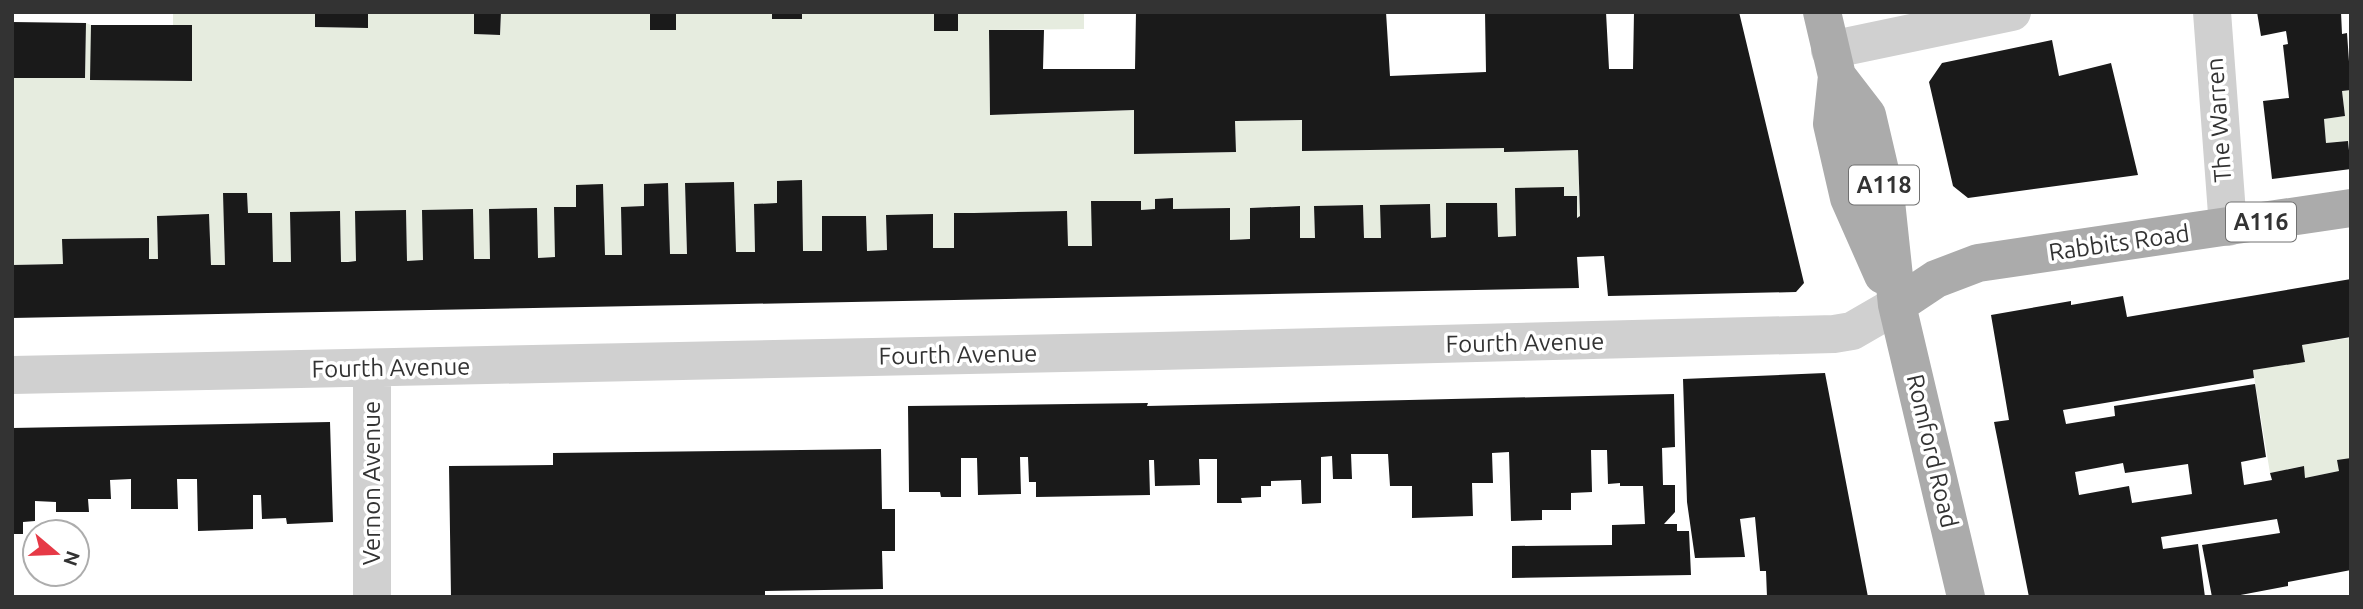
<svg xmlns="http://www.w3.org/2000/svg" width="2363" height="609" viewBox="0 0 2363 609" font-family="Ubuntu,sans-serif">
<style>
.green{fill:#e6ecdf}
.building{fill:#1a1a1a;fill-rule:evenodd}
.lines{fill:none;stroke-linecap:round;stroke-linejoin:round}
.minor{stroke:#d0d0d0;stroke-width:38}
.major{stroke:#ababab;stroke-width:38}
.labels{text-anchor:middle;stroke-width:7;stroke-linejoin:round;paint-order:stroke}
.shield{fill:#fff;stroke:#707070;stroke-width:2}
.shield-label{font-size:23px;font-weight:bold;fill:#333}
.street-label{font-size:24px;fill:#333;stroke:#fff}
</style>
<rect width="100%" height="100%" fill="#fff"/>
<path class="green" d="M 173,12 L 315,12 L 315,27 L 367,28 L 368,12 L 474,12 L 474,34 L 500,35 L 501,12 L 650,12 L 650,30 L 676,30 L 676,12 L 772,12 L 772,19 L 802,19 L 802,12 L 934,12 L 934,30 L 957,31 L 958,12 L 1084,12 L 1084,29 L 989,30 L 990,115 L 1134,110 L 1135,154 L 1236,152 L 1235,121 L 1302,120 L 1302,151 L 1504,148 L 1504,152 L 1578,150 L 1580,216 L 1577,218 L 1577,196 L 1564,196 L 1564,187 L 1516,236 L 1498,237 L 1497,203 L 1446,204 L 1446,237 L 1431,238 L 1430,205 L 1381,205 L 1381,238 L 1364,238 L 1363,205 L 1314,206 L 1315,238 L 1300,238 L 1299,206 L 1250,208 L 1250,239 L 1230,240 L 1230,208 L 1173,209 L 1173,198 L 1156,199 L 1155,209 L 1141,210 L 1140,201 L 1092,201 L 1092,246 L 1068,246 L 1067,211 L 954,214 L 954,248 L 933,248 L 932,214 L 886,216 L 887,250 L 867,251 L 865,216 L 822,216 L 822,251 L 803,251 L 802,181 L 777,181 L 777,203 L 754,204 L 755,252 L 736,252 L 734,182 L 685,183 L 687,254 L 670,254 L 668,183 L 645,184 L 644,206 L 621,207 L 622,255 L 605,255 L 603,185 L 576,185 L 576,207 L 555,207 L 555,257 L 538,258 L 536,208 L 489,209 L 490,259 L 407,261 L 406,210 L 356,261 L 341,262 L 340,212 L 290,212 L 291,262 L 273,262 L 248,213 L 247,193 L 224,193 L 225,265 L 211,265 L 209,214 L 157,216 L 158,259 L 149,259 L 148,238 L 63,239 L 63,264 L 12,265 L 12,78 L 85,78 L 86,23 L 91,25 L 91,80 L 191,81 L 192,26 L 173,25 Z
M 2351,90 L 2351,159 L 2348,141 L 2326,143 L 2324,119 L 2345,116 L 2342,91 Z
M 2349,338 L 2351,350 L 2351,458 L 2339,471 L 2305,478 L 2303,466 L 2270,473 L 2253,370 L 2305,361 L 2302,345 Z"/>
<path class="building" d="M 315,12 L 368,12 L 368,28 L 315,27 Z
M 474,12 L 501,12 L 500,35 L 474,34 Z
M 650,12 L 676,12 L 676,30 L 650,30 Z
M 772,12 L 802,12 L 802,19 L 772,19 Z
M 934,12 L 958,12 L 958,31 L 934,31 Z
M 1136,12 L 1386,12 L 1390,76 L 1486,72 L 1485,12 L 1606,12 L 1609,69 L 1633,69 L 1634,12 L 1739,12 L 1804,283 L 1796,292 L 1608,296 L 1604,256 L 1577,257 L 1579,288 L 12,318 L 12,265 L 63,264 L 62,239 L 149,238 L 149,259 L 158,259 L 157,216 L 209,214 L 211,265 L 225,265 L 223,193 L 247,193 L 248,213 L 272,213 L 273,262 L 291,262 L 290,212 L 340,211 L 341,262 L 348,262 L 356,261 L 355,211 L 406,210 L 407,261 L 423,260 L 422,210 L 473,209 L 474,259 L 490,259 L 489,209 L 537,208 L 538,258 L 555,257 L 554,207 L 576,207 L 576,185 L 603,184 L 605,255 L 622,255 L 621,207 L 644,206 L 644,184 L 668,183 L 670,254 L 687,254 L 685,183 L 734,182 L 736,252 L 755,252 L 754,204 L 777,203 L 777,181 L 802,180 L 803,251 L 822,251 L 822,216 L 866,216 L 867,251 L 887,250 L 886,215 L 933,214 L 933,248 L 954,248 L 954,213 L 974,213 L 1067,211 L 1068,246 L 1092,246 L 1091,201 L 1141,201 L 1141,210 L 1155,209 L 1155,199 L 1173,198 L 1173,209 L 1230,208 L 1230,240 L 1250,239 L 1250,208 L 1300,206 L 1300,238 L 1315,238 L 1314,206 L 1363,205 L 1364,238 L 1381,238 L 1380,205 L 1430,204 L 1431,238 L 1446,237 L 1446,203 L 1497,203 L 1498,237 L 1516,236 L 1515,188 L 1564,187 L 1564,196 L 1577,196 L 1577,218 L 1580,216 L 1578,150 L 1504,152 L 1504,148 L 1302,151 L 1302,120 L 1235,121 L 1236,152 L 1134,154 L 1134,110 L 990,115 L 989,30 L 1044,30 L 1043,69 L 1135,69 Z
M 2257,12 L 2341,12 L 2342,34 L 2347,33 L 2351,90 L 2342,91 L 2345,116 L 2324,119 L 2326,143 L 2348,141 L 2351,169 L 2272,179 L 2263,101 L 2289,98 L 2283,45 L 2288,44 L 2286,31 L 2261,36 Z
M 12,22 L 86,23 L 85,78 L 12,78 Z
M 91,25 L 192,25 L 192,81 L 90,80 Z
M 2052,40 L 2059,76 L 2111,63 L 2138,175 L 1968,198 L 1953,186 L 1929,82 L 1942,63 Z
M 2351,279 L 2351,337 L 2302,345 L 2305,362 L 2253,370 L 2254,378 L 2063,410 L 2066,424 L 2115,416 L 2114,406 L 2255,384 L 2266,457 L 2241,462 L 2244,485 L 2272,480 L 2270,473 L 2304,466 L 2305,478 L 2339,471 L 2337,460 L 2351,458 L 2351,570 L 2288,582 L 2288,586 L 2230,597 L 2212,597 L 2202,545 L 2280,533 L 2277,519 L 2161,537 L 2163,549 L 2198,544 L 2205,597 L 2029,597 L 1994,422 L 2009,420 L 1991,315 L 2071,301 L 2071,305 L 2123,296 L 2127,317 ZM 2123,463 L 2125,473 L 2188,464 L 2192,494 L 2132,503 L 2129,486 L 2079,495 L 2075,472 Z
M 1825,373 L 1868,597 L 1767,597 L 1766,571 L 1760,571 L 1755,517 L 1740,519 L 1745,557 L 1695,558 L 1687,502 L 1683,379 Z
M 1674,394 L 1675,447 L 1662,448 L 1663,485 L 1675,485 L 1675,512 L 1664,524 L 1677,524 L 1677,531 L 1689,531 L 1691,575 L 1512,578 L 1512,546 L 1612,545 L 1612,525 L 1645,524 L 1643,486 L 1620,486 L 1620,483 L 1608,484 L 1607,450 L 1591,450 L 1592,492 L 1571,493 L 1571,510 L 1542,510 L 1542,520 L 1511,521 L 1509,452 L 1492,453 L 1493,483 L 1472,483 L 1473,516 L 1412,518 L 1412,486 L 1390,486 L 1388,454 L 1351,454 L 1352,479 L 1333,479 L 1332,456 L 1321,457 L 1321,503 L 1302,504 L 1301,480 L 1271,481 L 1271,486 L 1261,486 L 1261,497 L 1241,498 L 1242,503 L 1217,503 L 1217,459 L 1199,459 L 1200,485 L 1155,486 L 1154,460 L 1149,460 L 1150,495 L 1036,497 L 1036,482 L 1029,482 L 1028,457 L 1020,457 L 1021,494 L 978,495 L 977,458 L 961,458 L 961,497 L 941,497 L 940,492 L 909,492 L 908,406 L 1148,403 L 1147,406 Z
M 330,422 L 333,522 L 287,524 L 286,518 L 262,519 L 261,495 L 253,495 L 253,529 L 198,531 L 197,479 L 177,479 L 178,509 L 131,509 L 131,479 L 110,480 L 111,499 L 88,499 L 89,512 L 56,512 L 56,502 L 35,501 L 35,521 L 23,522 L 23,534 L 12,534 L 12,428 Z
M 881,449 L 882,509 L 895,509 L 895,551 L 882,551 L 883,589 L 765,591 L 765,597 L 451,597 L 449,466 L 553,465 L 553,453 Z"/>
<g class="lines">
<path class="minor" d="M 2212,12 L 2228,227
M 1830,50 L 2012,12
M 372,368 L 372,597
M 12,375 L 1159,351 L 1834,334 L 1852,331 L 1897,305"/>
<path class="major" d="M 1822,12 L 1837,76 L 1832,124 L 1849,198 L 1883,275
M 1837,76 L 1867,115 L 1885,192 L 1897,305 L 1966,597
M 1897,305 L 1936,279 L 1978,263 L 2351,208"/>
</g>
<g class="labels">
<g class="shield">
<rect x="1849" y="165.5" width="70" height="39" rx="5"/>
<rect x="2226" y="202.5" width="70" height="39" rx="5"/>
</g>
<g class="shield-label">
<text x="1884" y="193">A118</text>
<text x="2261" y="230">A116</text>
</g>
<g class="street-label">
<text transform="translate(2219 120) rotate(-94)" y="8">The Warren</text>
<text transform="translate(2119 243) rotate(-8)" y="8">Rabbits Road</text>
<text transform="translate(1525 343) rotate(-1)" y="8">Fourth Avenue</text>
<text transform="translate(958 355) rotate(-1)" y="8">Fourth Avenue</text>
<text transform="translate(391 368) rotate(-1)" y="8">Fourth Avenue</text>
<text transform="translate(1932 451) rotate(77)" y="8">Romford Road</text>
<text transform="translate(372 483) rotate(-90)" y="8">Vernon Avenue</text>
</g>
</g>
<rect width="2363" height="609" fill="none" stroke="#333333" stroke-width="28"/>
<g transform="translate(56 553) rotate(109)"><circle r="33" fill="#ffffff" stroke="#adadad" stroke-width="2"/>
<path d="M0-5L12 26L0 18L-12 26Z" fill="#e63946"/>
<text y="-10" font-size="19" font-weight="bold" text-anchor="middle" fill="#333333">N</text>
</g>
</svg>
